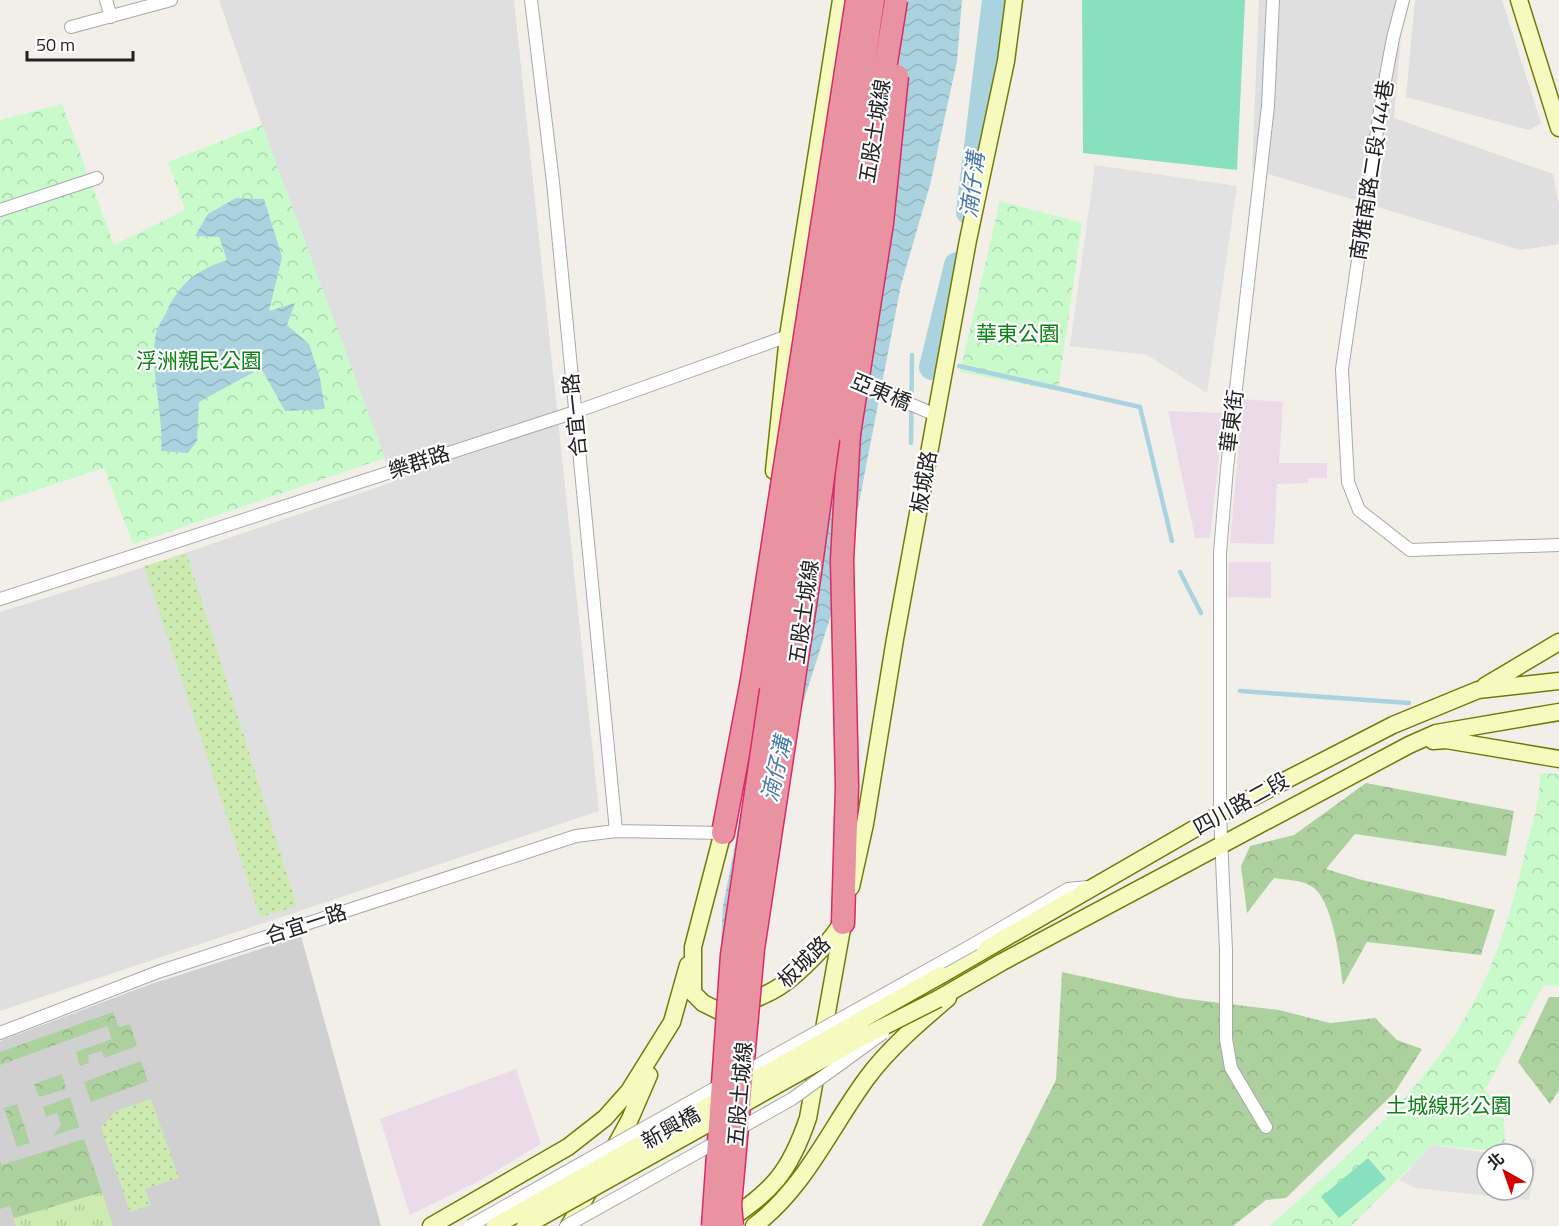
<svg xmlns="http://www.w3.org/2000/svg" width="1559" height="1226" viewBox="0 0 1559 1226" font-family="'Titillium Web','Noto Sans TC',sans-serif">
<style>
.residential{fill:#e0dfdf}
.industrial{fill:#ebdbe8}
.religious{fill:#d0d0d0}
.grass{fill:url(#grass-tufts)}
.forest{fill:url(#forest-crowns)}
.park{fill:url(#park-crowns)}
.garden{fill:url(#garden-dots)}
.pitch{fill:#88e0be}
.parking{fill:#e2e2e2}
.water{fill:url(#water-waves)}
.lines{fill:none;stroke-linecap:round;stroke-linejoin:round}
.stream{stroke:#aad3df;stroke-width:4.5}
.river{stroke:#aad3df;stroke-width:26}
.street-casing{stroke:#a9a9a9;stroke-width:14}
.secondary-casing{stroke:#707d05;stroke-width:19}
.highway-casing{stroke:#dc2a67;stroke-width:25}
.street{stroke:#fff;stroke-width:12}
.secondary{stroke:#f7fabf;stroke-width:16}
.highway{stroke:#e892a2;stroke-width:22}
.street-bridge-casing{stroke:#a9a9a9;stroke-width:14;stroke-linecap:butt}
.secondary-bridge-casing{stroke:#707d05;stroke-width:19;stroke-linecap:butt}
.highway-bridge-casing{stroke:#dc2a67;stroke-width:25;stroke-linecap:butt}
.street-bridge{stroke:#fff;stroke-width:12}
.secondary-bridge{stroke:#f7fabf;stroke-width:16}
.highway-bridge{stroke:#e892a2;stroke-width:22}
.labels{text-anchor:middle;stroke-width:4.5;stroke-linejoin:round;paint-order:stroke}
.street-label{font-size:21px;fill:#222;stroke:#fff}
.park-label{font-size:21px;fill:#0c8416;stroke:#fff}
.water-label{font-size:22px;font-style:italic;fill:#4a7aab;stroke:#fff}
</style>
<defs>
<pattern id="grass-tufts" width="24" height="20" patternUnits="userSpaceOnUse" patternTransform="scale(1.5)"><rect width="24" height="20" fill="#cdebb0"/><path d="M3 7l-1-3M5 7V3M7 7l1-3M15 17l-1-3M17 17v-4M19 17l1-3" fill="none" stroke="#b0c997"/></pattern>
<pattern id="forest-crowns" width="20" height="18" patternUnits="userSpaceOnUse" patternTransform="scale(1.5)"><rect width="20" height="18" fill="#add19e"/><path d="M2 6a3 3 0 1 1 6 0M12 15a3 3 0 1 1 6 0" fill="none" stroke="#95b388"/></pattern>
<pattern id="park-crowns" width="20" height="18" patternUnits="userSpaceOnUse" patternTransform="scale(1.5)"><rect width="20" height="18" fill="#c8facc"/><path d="M2 6a3 3 0 1 1 6 0M12 15a3 3 0 1 1 6 0" fill="none" stroke="#acd6af"/></pattern>
<pattern id="garden-dots" width="8" height="8" patternUnits="userSpaceOnUse" patternTransform="scale(1.5)"><rect width="8" height="8" fill="#cdebb0"/><path d="M2 2h.1M6 6h.1" fill="none" stroke="#b0c997" stroke-width="1.8" stroke-linecap="round"/></pattern>
<pattern id="water-waves" width="16" height="10" patternUnits="userSpaceOnUse" patternTransform="scale(1.5)"><rect width="16" height="10" fill="#aad3df"/><path d="M0 5q4-4 8 0t8 0" fill="none" stroke="#92b5bf"/></pattern>
</defs>
<rect width="100%" height="100%" fill="#f2efe9"/>
<path class="residential" d="M 219,0 L 514,0 L 599,811 L 0,1011 L 0,612 L 132,571 L 393,482 L 262,125 Z
M 1259,0 L 1404,0 L 1394,118 L 1553,174 L 1559,207 L 1559,244 L 1520,250 L 1252,169 Z
M 1415,0 L 1502,0 L 1541,123 L 1529,130 L 1406,97 Z"/>
<path class="industrial" d="M 1243,399 L 1283,402 L 1279,463 L 1327,463 L 1327,478 L 1308,478 L 1308,483 L 1277,484 L 1274,544 L 1230,543 Z
M 1168,411 L 1224,413 L 1210,538 L 1195,538 Z
M 1229,562 L 1271,562 L 1271,598 L 1228,597 Z
M 516,1069 L 541,1144 L 477,1182 L 410,1215 L 380,1119 Z"/>
<path class="religious" d="M 301,936 L 381,1226 L 0,1226 L 0,1041 L 151,984 Z"/>
<path class="grass" d="M 102,1192 L 113,1226 L 16,1226 L 14,1218 Z"/>
<path class="forest" d="M 1366,783 L 1514,811 L 1506,856 L 1355,834 L 1326,869 L 1362,880 L 1495,910 L 1481,955 L 1367,942 L 1343,985 C 1340,962 1333,898 1311,886 C 1302,880 1284,880 1274,878 L 1247,913 L 1241,866 L 1250,846 L 1294,835 Z
M 1062,972 L 1180,998 L 1279,1010 L 1330,1023 L 1375,1018 L 1397,1040 L 1422,1049 L 1395,1092 L 1286,1198 L 1266,1200 L 1233,1226 L 982,1226 L 1056,1080 Z
M 1549,997 L 1559,997 L 1559,1090 L 1550,1104 L 1518,1062 Z
M 113,1012 L 119,1027 L 130,1024 L 137,1046 L 104,1058 L 102,1051 L 88,1055 L 89,1063 L 80,1066 L 76,1052 L 112,1039 L 107,1026 L 0,1065 L 0,1052 Z
M 141,1061 L 148,1081 L 91,1102 L 84,1082 Z
M 62,1074 L 66,1089 L 39,1097 L 34,1084 Z
M 70,1097 L 79,1127 L 53,1136 L 61,1125 L 57,1113 L 46,1117 L 43,1107 Z
M 17,1104 L 30,1143 L 17,1147 L 4,1108 Z
M 84,1139 L 102,1192 L 14,1218 L 10,1206 L 0,1209 L 0,1161 L 2,1165 Z"/>
<path class="park" d="M 62,104 L 114,245 L 185,210 L 168,162 L 262,125 L 385,458 L 133,544 L 104,468 L 0,502 L 0,120 Z
M 1000,201 L 1082,223 L 1058,391 L 960,372 Z
M 1540,773 L 1559,774 L 1559,986 L 1544,985 L 1485,1089 L 1504,1119 L 1505,1152 L 1432,1145 L 1351,1226 L 1270,1226 C 1334,1168 1403,1109 1453,1037 C 1489,984 1509,923 1523,861 C 1529,832 1541,802 1540,773 Z"/>
<path class="garden" d="M 187,554 L 297,906 L 260,917 L 144,566 Z
M 151,1099 L 179,1178 L 145,1189 L 151,1205 L 130,1212 L 101,1127 L 116,1111 Z"/>
<path class="pitch" d="M 1082,0 L 1245,0 L 1237,170 L 1083,153 Z
M 1368,1158 L 1386,1179 L 1339,1218 L 1321,1197 Z"/>
<path class="parking" d="M 1095,165 L 1237,186 L 1207,393 L 1147,355 L 1070,346 Z
M 1432,1145 L 1496,1154 L 1487,1154 L 1487,1190 L 1523,1190 L 1523,1158 L 1537,1159 L 1529,1200 L 1416,1188 L 1399,1180 Z"/>
<path class="water" d="M 888,0 L 962,0 L 957,61 L 930,185 L 901,285 L 847,565 L 720,964 L 723,906 L 788,574 Z
M 236,198 L 264,199 L 282,257 L 269,311 L 295,303 L 287,325 L 309,344 L 320,378 L 325,409 L 285,411 L 261,368 L 199,402 L 197,441 L 188,453 L 161,451 C 164,413 149,369 156,334 C 157,327 163,319 166,313 C 179,283 197,270 227,260 L 219,237 L 195,236 L 208,214 Z"/>
<g class="lines">
<path class="stream" d="M 959,366 L 1140,407 L 1172,541
M 911,443 L 912,355
M 1180,572 L 1201,613
M 1240,691 L 1409,703"/>
<path class="river" d="M 969,212 L 995,0
M 932,367 L 957,265"/>
<g class="street-casing">
<path id="street" d="M 106,0 L 111,17
M 531,0 L 553,182 L 616,831
M 1403,0 L 1393,38 L 1382,97 L 1342,369 L 1348,482 L 1359,510 L 1410,550 L 1559,545
M 71,27 L 171,0
M 0,210 L 97,178
M 853,380 L 936,415
M 0,599 L 575,412 L 788,336 L 792,339
M 974,944 L 1068,889 L 1088,887
M 0,1033 L 158,972 L 576,836 L 616,831 L 723,833
M 1266,1127 L 1231,1068 L 1226,1039 L 1226,950 L 1220,814 L 1220,553 L 1227,468 L 1268,106 L 1273,0"/>
</g>
<g class="secondary-casing">
<path id="secondary" d="M 1519,0 L 1559,128
M 774,471 L 788,336 L 841,0
M 1485,686 L 1559,642
M 1433,741 L 1446,740 L 1559,759
M 725,824 L 693,947 L 693,993 L 703,1003 L 723,1013 C 739,1005 758,999 774,990 C 794,979 841,934 846,912
M 851,887 L 865,824 L 895,639 L 968,240 L 1006,61 L 1014,0
M 941,975 L 1220,814 L 1393,725 L 1478,690 L 1559,681
M 938,999 L 1002,962 L 1409,745 L 1436,733 L 1559,712
M 612,1152 L 630,1119 L 649,1075
M 723,1224 C 772,1191 789,1174 808,1118 L 843,923
M 431,1226 L 568,1147 L 605,1118 L 629,1091 L 672,1022 L 688,965
M 569,1226 L 593,1184
M 754,1226 C 805,1188 830,1128 867,1078 C 889,1048 920,1022 948,998"/>
</g>
<g class="highway-casing">
<path id="highway" d="M 723,833 L 752,680
M 843,923 L 847,786 L 842,560 L 849,434"/>
</g>
<use href="#street" class="street"/>
<use href="#secondary" class="secondary"/>
<use href="#highway" class="highway"/>
<g class="street-bridge-casing">
<path id="street-bridge" d="M 740,1075 L 974,944
M 735,1131 L 792,1099 L 883,1033
M 470,1226 L 724,1083
M 566,1226 L 720,1140"/>
</g>
<g class="secondary-bridge-casing">
<path id="secondary-bridge" d="M 495,1226 L 941,975
M 525,1226 L 861,1038 L 938,999"/>
</g>
<g class="highway-bridge-casing">
<path id="highway-bridge" d="M 849,434 L 882,223 L 897,76
M 752,680 L 857,0
M 713,1226 L 732,955 L 873,0
M 732,1226 L 730,1205 L 753,949 L 810,572 L 842,338 L 896,0"/>
</g>
<use href="#street-bridge" class="street-bridge"/>
<use href="#secondary-bridge" class="secondary-bridge"/>
<use href="#highway-bridge" class="highway-bridge"/>
</g>
<g class="labels">
<g class="street-label">
<text transform="translate(875 131) rotate(-81)" y="7">五股土城線</text>
<text transform="translate(1372 170) rotate(-81)" y="7">南雅南路二段144巷</text>
<text transform="translate(881 392) rotate(23)" y="7">亞東橋</text>
<text transform="translate(575 415) rotate(-96)" y="7">合宜一路</text>
<text transform="translate(1232 421) rotate(-83)" y="7">華東街</text>
<text transform="translate(419 462) rotate(-18)" y="7">樂群路</text>
<text transform="translate(924 482) rotate(-80)" y="7">板城路</text>
<text transform="translate(804 612) rotate(-82)" y="7">五股土城線</text>
<text transform="translate(1241 804) rotate(-29)" y="7">四川路二段</text>
<text transform="translate(306 924) rotate(-18)" y="7">合宜一路</text>
<text transform="translate(804 962) rotate(-44)" y="7">板城路</text>
<text transform="translate(740 1094) rotate(-85)" y="7">五股土城線</text>
<text transform="translate(671 1128) rotate(-29)" y="7">新興橋</text>
</g>
<g class="park-label">
<text x="1018" y="341">華東公園</text>
<text x="199" y="368">浮洲親民公園</text>
<text x="1449" y="1113">土城線形公園</text>
</g>
<g class="water-label">
<text transform="translate(972 185) rotate(-83)" y="8">湳仔溝</text>
<text transform="translate(776 769) rotate(-77)" y="8">湳仔溝</text>
</g>
</g>
<g transform="translate(1505 1172) rotate(320)"><circle r="28" fill="#ffffff" stroke="#a7a7a7" stroke-width="1.5"/>
<path d="M0-4.5L10 22L0 15L-10 22Z" fill="#d40000"/>
<text y="-9" font-size="16" font-weight="bold" text-anchor="middle" fill="#222222">北</text>
</g>
<path d="M27 51v9h106v-9" fill="none" stroke="#222222" stroke-width="3"/>
<text x="36" y="51" font-size="18" fill="#222222" stroke="#ffffff" stroke-width="4.5" paint-order="stroke">50 m</text>
</svg>
